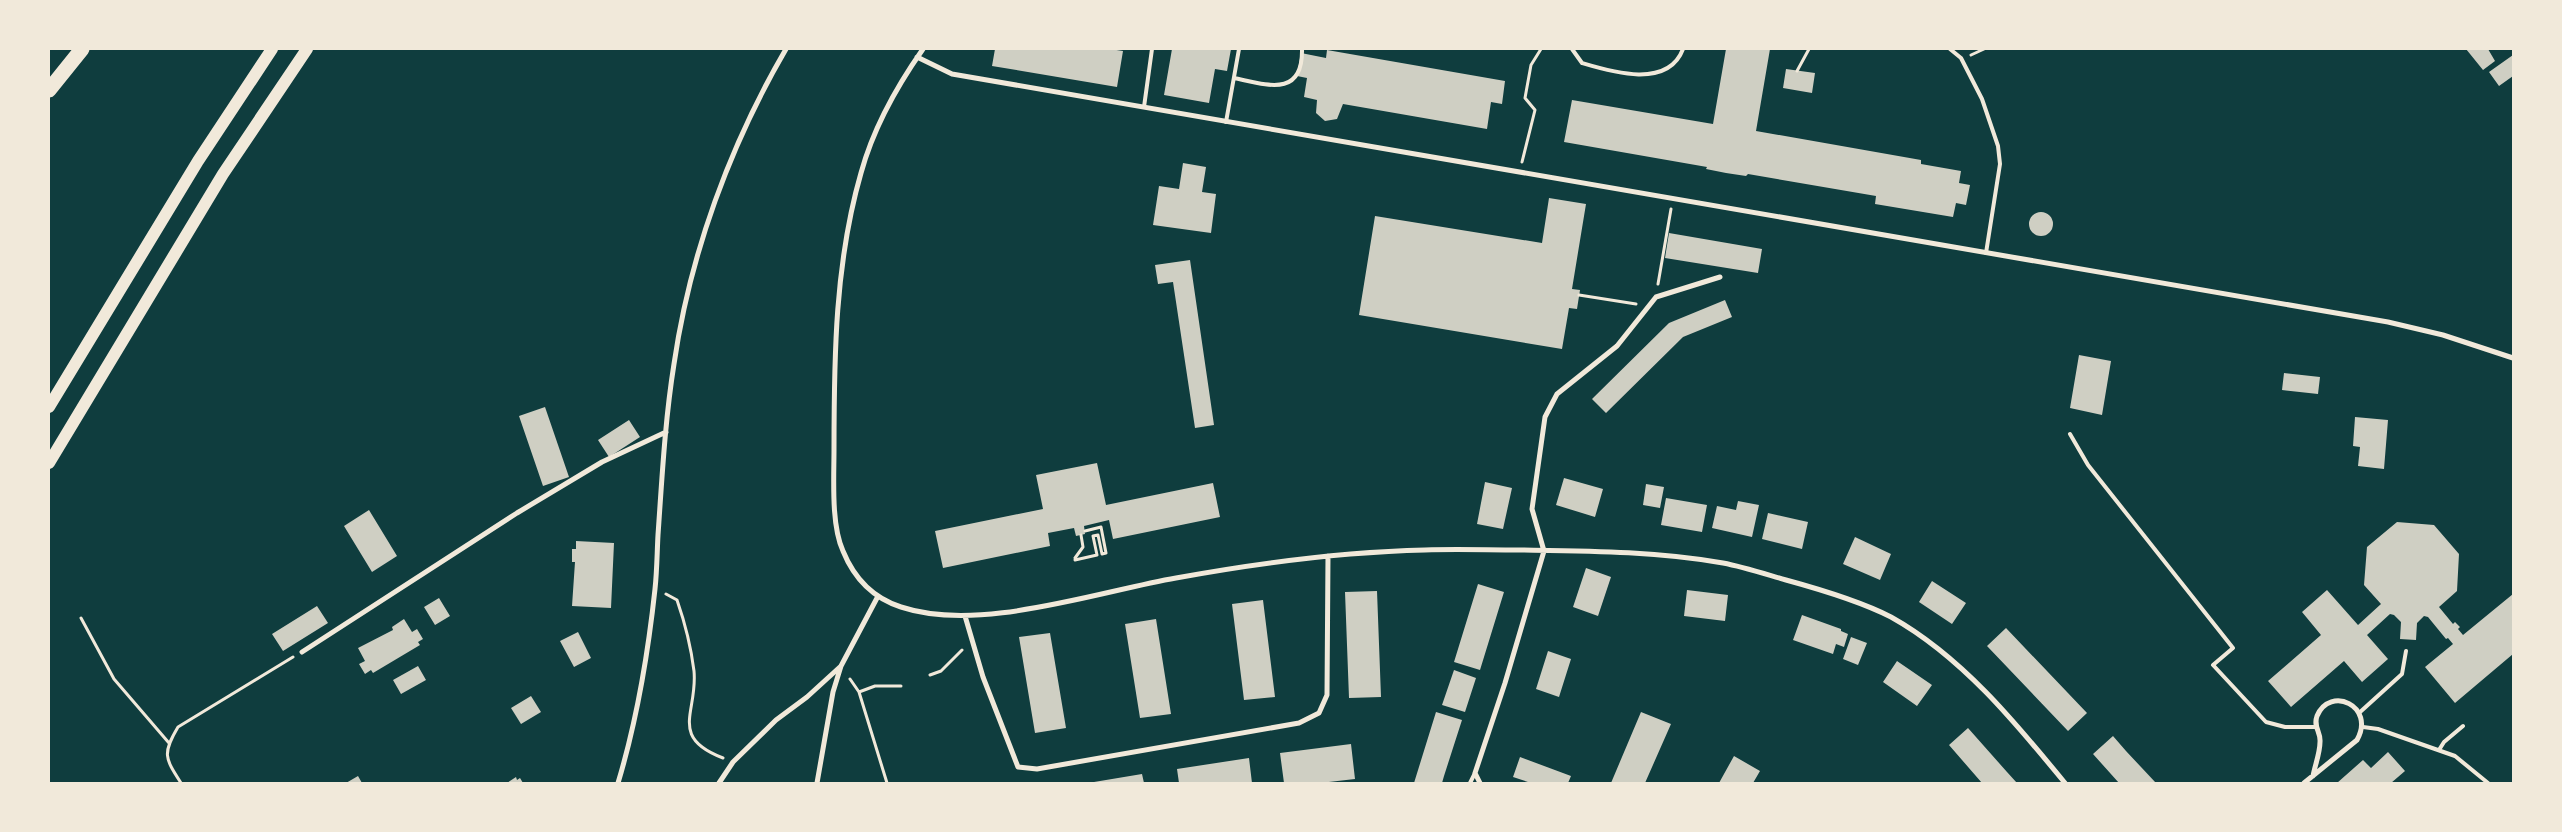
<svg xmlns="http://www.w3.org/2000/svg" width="2562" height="832" viewBox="0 0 2562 832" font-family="'Varela Round',sans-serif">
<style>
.building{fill:#cfcfc3}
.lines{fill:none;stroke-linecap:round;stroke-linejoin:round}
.path{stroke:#f1e9da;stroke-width:3}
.service{stroke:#f1e9da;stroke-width:4}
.minor{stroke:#f1e9da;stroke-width:5}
.primary{stroke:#f1e9da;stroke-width:12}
.motorway{stroke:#f1e9da;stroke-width:15}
</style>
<rect width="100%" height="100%" fill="#0f3d3e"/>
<path class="building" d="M 995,49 L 1110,49 L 1123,51 L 1117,87 L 992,66 Z
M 1172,49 L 1231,49 L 1227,71 L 1215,69 L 1209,103 L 1164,95 Z
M 1726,49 L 1770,49 L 1756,131 L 1921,160 L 1921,164 L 1961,171 L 1959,183 L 1970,185 L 1966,205 L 1956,203 L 1953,217 L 1875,204 L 1876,196 L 1748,174 L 1746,176 L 1726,173 L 1706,169 L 1707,167 L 1564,142 L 1572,100 L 1713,124 Z
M 2466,49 L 2488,49 L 2495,61 L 2483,70 Z
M 1327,50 L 1505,81 L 1502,104 L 1491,102 L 1487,129 L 1343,104 L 1337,119 L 1325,121 L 1316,113 L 1317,100 L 1304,97 L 1307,78 L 1297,76 L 1301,53 L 1326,58 Z
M 2513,55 L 2513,76 L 2499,86 L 2489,72 Z
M 1786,69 L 1815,73 L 1812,93 L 1783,88 Z
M 1183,163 L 1206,167 L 1202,192 L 1216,194 L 1211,233 L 1153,225 L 1159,186 L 1179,189 Z
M 1549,198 L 1586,204 L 1572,289 L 1580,290 L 1577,309 L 1569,308 L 1562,349 L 1359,315 L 1375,216 L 1542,243 Z
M2029 224a12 12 0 1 1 24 0a12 12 0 1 1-24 0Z
M 1669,233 L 1762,249 L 1758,273 L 1665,258 Z
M 1190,260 L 1214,425 L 1195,428 L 1173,282 L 1158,284 L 1155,265 Z
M 1725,300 L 1732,317 L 1683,337 L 1606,413 L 1592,399 L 1669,323 Z
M 2079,355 L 2111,361 L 2102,415 L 2070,408 Z
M 2284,373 L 2320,377 L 2318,394 L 2282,390 Z
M 545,407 L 569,477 L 543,486 L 519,416 Z
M 2355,417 L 2388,420 L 2384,469 L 2358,466 L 2360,447 L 2353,446 Z
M 629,420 L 640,437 L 609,457 L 598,440 Z
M 1097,463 L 1106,505 L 1213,483 L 1220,517 L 1113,539 L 1109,520 L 1084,526 L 1085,534 L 1076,536 L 1074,528 L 1048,533 L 1050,546 L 943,568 L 935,531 L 1043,509 L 1036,475 Z
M 1564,478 L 1603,489 L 1595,517 L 1556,505 Z
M 1485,482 L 1512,488 L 1503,529 L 1477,524 Z
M 1646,484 L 1664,487 L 1660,508 L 1643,505 Z
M 1666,498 L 1707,505 L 1702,532 L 1661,525 Z
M 1738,501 L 1759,505 L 1752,537 L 1712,528 L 1717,506 L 1736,510 Z
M 369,510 L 397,556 L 372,572 L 344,526 Z
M 1768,513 L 1808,522 L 1802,549 L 1762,539 Z
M 2397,522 L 2434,525 L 2459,554 L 2457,591 L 2439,607 L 2453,624 L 2455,622 L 2460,627 L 2458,629 L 2463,635 L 2513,594 L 2513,654 L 2455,703 L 2425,667 L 2453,644 L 2448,638 L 2446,639 L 2428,617 L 2424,616 L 2417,623 L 2416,640 L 2400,639 L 2401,622 L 2394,615 L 2390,614 L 2367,635 L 2388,659 L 2362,682 L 2344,661 L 2291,707 L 2268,681 L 2321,635 L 2302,612 L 2327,590 L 2358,625 L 2381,604 L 2364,585 L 2367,547 Z
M 1855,537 L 1891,554 L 1880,580 L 1843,564 Z
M 576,541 L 614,543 L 611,608 L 572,606 L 575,562 L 572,562 L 572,549 L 576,549 Z
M 1586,568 L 1611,577 L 1598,616 L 1573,607 Z
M 1932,581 L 1966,603 L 1952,624 L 1919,602 Z
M 1478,584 L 1504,592 L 1480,670 L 1454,662 Z
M 1687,590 L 1728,595 L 1725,621 L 1684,616 Z
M 1377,591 L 1381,697 L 1349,698 L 1345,592 Z
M 439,598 L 450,616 L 435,625 L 424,607 Z
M 1263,600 L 1275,697 L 1244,700 L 1232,604 Z
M 317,606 L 328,623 L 283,651 L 272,634 Z
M 1802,615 L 1841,629 L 1841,631 L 1848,634 L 1844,647 L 1836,644 L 1833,654 L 1793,640 Z
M 404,619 L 412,632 L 417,629 L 423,639 L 418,642 L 420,645 L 373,673 L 371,670 L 365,674 L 359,664 L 365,661 L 358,648 L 393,630 L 392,627 Z
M 1156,619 L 1171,714 L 1140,718 L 1125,624 Z
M 2006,628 L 2087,713 L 2068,731 L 1987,646 Z
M 578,632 L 591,658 L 574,667 L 560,641 Z
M 1050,633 L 1066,728 L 1035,733 L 1019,637 Z
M 1851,637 L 1867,643 L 1858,665 L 1843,659 Z
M 1548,651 L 1571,659 L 1559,697 L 1536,689 Z
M 1897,661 L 1932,685 L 1917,706 L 1883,682 Z
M 418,666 L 426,680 L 401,694 L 393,680 Z
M 1454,670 L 1476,678 L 1465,712 L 1442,705 Z
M 531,696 L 541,712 L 521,724 L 511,708 Z
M 1436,712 L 1462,720 L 1444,776 L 1442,783 L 1414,783 Z
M 1641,712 L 1671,724 L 1645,783 L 1611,783 Z
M 1968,728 L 2007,772 L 2017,783 L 1982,783 L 1962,760 L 1949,745 Z
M 2113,736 L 2126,751 L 2156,783 L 2119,783 L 2093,754 Z
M 1351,744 L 1355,779 L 1320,783 L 1284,783 L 1280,753 Z
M 2388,752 L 2405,771 L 2391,783 L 2337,783 L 2363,760 L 2371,768 Z
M 1734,756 L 1760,771 L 1753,783 L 1719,783 Z
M 1520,757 L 1571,776 L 1568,783 L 1531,783 L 1513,777 Z
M 1249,758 L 1252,783 L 1179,783 L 1177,769 Z
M 1142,774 L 1144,783 L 1094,783 L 1094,782 Z
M 358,776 L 362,783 L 346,783 Z
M 516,777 L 517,780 L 520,778 L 523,783 L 507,783 Z"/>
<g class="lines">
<path class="path" d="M 1971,55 L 1984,49
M 1797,71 L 1809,49
M 1522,162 L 1535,110 L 1525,98 L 1531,65 L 1541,49
M 1658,284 L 1671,209
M 1579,295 L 1636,304
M 1075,558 L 1083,547 L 1081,535
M 1075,560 L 1097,555 L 1093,536 L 1098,535 L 1102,554 L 1106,553 L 1101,527 L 1085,531
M 666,594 L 677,600 C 685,623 691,647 694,671 C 698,712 668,737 723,758
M 81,618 L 114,679 L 169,743
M 930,675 L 941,671 L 962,650
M 850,679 L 859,692 L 887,783
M 859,692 L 875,686 L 901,686
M 181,783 C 165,758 162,754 178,727 L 293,657"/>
<path class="service" d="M 1572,49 L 1582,63 C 1612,72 1668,89 1683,49
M 1950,49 L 1961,58 L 1982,99 L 1998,146 L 2000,164 L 1986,253
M 1234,78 C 1267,85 1303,98 1302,49
M 1144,107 L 1152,49
M 1226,122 L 1239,49
M 2070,434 L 2088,465 L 2233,648 L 2213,665 L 2266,722 L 2285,727 L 2315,727
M 2359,713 L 2402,674 L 2406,651
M 2363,727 L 2378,729 L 2455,756 L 2488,783
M 2439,750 L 2444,742 L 2463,726
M 1470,783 L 1475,773"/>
<path class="minor" d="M 923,49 C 897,86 873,129 861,173 C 835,263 834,356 834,450 C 834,479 831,525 843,551 C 854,578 873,598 901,607 C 979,633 1096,592 1176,578 C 1258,563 1341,552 1425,550 C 1456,549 1487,550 1518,550 C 1587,551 1655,551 1723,563 C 1744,567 1765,574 1786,580 C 1819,589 1860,601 1891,617 C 1961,656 2015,722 2065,783
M 917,57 L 952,74 L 2388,322 L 2443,335 L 2513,358
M 965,616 L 983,677 L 1018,767 L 1037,769 L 1299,723 L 1319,713 L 1327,695 L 1328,556
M 302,652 L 517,513 L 602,462 L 666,432
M 618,783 C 637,720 648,654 655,589 C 657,571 657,553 658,535 C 662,478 665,420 674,364 C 690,254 730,145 786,49
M 719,783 L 733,762 L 776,720 L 807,697 L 841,666 L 877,598
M 817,783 L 833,692 L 841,666
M 1480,783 L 1475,773 L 1505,683 L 1544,551 L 1532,509 L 1545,417 L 1557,394 L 1617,346 L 1656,297 L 1720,277
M 2304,783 L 2357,740 C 2376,706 2330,685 2317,716 C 2313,727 2321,732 2320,742 C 2320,753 2315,765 2313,776"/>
<path class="primary" d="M 49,407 L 198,161 L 272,49
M 49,463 L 223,174 L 307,49"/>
<path class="motorway" d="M 49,90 L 82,49"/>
</g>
<rect width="2562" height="832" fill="none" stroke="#f1e9da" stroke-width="100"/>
</svg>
